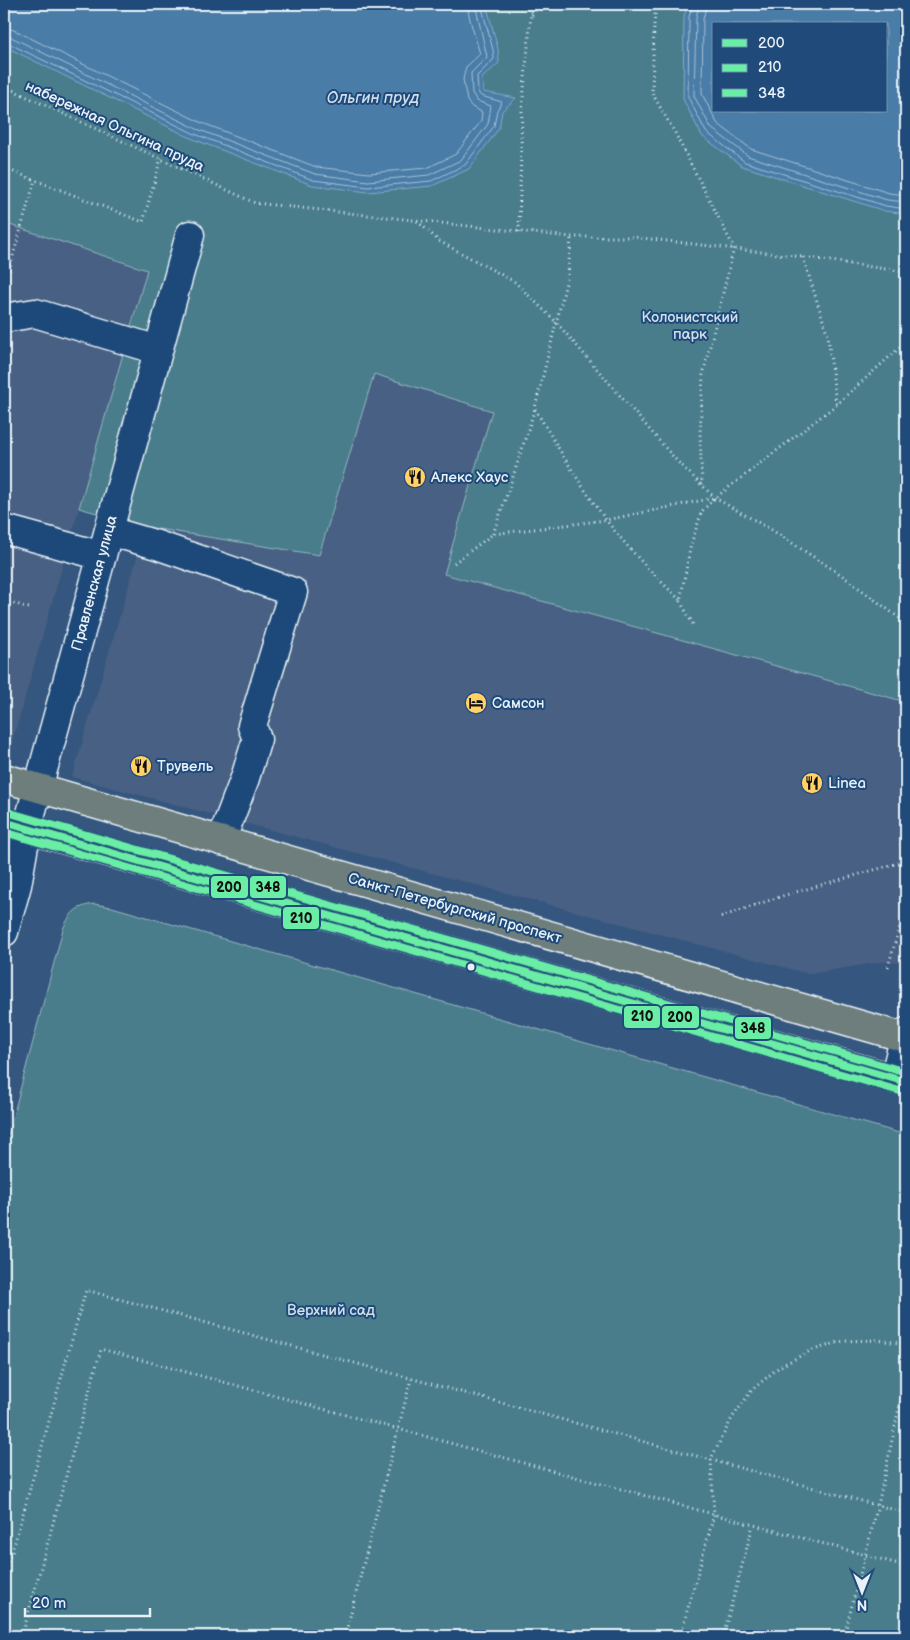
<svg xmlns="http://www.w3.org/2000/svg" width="910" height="1640" viewBox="0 0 910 1640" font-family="'Balsamiq Sans',sans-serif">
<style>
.built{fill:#476183}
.green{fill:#487d8b;stroke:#98b7c2;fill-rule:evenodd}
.water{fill:#487ca6;stroke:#88abc7;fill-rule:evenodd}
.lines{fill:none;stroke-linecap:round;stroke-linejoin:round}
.shore{stroke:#a8c2d7;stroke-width:1}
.minor-casing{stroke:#e8f1f8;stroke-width:31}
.major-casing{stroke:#e8f1f8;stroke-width:31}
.path{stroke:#e8f1f8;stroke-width:3;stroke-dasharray:1 4;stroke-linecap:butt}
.minor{stroke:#1f4a7a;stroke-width:28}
.major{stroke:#6d7e7c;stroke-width:28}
.bus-1-casing{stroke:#1f4a7a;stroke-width:11}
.bus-2-casing{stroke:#1f4a7a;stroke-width:11}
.bus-3-casing{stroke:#1f4a7a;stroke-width:11}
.bus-1{stroke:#6aeea5;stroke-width:8}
.bus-2{stroke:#6aeea5;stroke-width:8}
.bus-3{stroke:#6aeea5;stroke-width:8}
.bus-dot{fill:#e8f1f8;stroke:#1f4a7a;stroke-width:2}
.labels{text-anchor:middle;stroke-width:4;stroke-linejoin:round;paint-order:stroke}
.street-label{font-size:15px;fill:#e8f1f8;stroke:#1f4a7a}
.park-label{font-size:15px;fill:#d0e0e8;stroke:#1f4a7a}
.poi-label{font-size:15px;fill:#e8f1f8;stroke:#1f4a7a;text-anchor:start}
.water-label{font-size:16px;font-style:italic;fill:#d0dfec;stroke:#1f4a7a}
.line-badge{stroke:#1f4a7a;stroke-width:2}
.pale-badge-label{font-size:14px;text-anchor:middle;font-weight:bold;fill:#111}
</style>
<rect width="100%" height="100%" fill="#35567e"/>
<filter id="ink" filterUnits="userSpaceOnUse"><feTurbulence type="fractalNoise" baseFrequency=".02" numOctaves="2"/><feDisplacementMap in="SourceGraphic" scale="10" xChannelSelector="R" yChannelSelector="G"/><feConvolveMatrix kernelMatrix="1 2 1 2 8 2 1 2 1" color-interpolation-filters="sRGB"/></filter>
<g filter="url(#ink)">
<path class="built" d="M 4,223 L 147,270 L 10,750 L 4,748 Z
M 374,373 L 492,411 L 444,574 L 906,702 L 906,955 L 904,963 L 880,962 L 809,974 L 72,777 L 146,527 L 319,555 Z"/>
<path class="green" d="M 4,4 L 906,4 L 906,702 L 444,574 L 492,411 L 374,374 L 319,555 L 146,527 L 79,508 L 147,270 L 4,223 ZM 714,24 L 886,24 L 886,111 L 714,111 Z
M 94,904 L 112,907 L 906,1135 L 906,1636 L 4,1636 L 4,1150 L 63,929 C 71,912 75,907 94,904 Z"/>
<path class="water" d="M 4,4 L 486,4 L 498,49 L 499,63 L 482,78 L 483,92 L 516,98 L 502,111 L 499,128 L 469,169 L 432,186 L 368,192 L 312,185 L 193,139 L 4,46 Z
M 688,4 L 906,4 L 906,214 L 885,211 L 742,166 L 702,136 L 683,99 L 684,16 ZM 714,24 L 886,24 L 886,111 L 714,111 Z"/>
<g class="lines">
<path class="shore" d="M 693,4 L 689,17 L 688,97 L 706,132 L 745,162 L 886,206 L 906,209
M 699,4 L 696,18 L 694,96 L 711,128 L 748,156 L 887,200 L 906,202
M 707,4 L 703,19 L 702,94 L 717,123 L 751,149 L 889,193 L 906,195
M 4,28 L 14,30 L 200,122 L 316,167 L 369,173 L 427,168 L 456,154 L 481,121 L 482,112 L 472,107 L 467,101 L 463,79 L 466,67 L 480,54 L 470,20 L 467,4
M 4,36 L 11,37 L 197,129 L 315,174 L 368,181 L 429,175 L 461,160 L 488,124 L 491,106 L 477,101 L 472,93 L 471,73 L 487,57 L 475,4
M 4,42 L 8,43 L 195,134 L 313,180 L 368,187 L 431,181 L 465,165 L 494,126 L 497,110 L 502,102 L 481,96 L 478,92 L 477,76 L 494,59 L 493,50 L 481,4"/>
<g class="minor-casing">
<path id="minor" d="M 4,318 L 35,313 L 158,350
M 4,529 L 102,556
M 109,531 L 157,545 L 293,592 L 252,726 L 257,739 L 245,778 L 221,841
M 4,932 L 17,885 L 27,828 L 190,235
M 894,1079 L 906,1032"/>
</g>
<g class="major-casing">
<path id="major" d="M 4,778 L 906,1038
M 4,822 L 906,1082"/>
</g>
<path class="path" d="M 656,4 L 654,25 L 652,93 L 675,133 L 734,248 L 703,375 L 700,433 L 702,485
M 532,15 L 539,4
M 4,86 L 255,203 L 571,237 L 634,237 L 803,257 L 906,272
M 4,168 L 143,222 L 161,158
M 417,221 L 439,241 L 515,282 L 557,323 L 676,460 L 715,498 L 772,530 L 840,574 L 906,623
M 519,232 L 522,110 L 531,15 L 530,4
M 803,257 L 828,336 L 836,404
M 6,280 L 35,180
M 535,409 C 558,447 580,486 607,521 C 629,550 654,575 680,600
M 493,534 L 511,483 L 535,408 L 568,275 L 571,237
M 454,563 L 493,534 L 606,520 L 714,498
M 4,600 L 32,609
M 693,624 L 680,601 L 691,544 L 702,511 L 715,498 L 836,405 L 906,342
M 721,917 L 782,896 L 906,861
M 888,967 L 906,905
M 4,1581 L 86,1290 L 906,1513
M 22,1636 L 101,1349 L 906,1566
M 345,1636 L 411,1379
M 680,1636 L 714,1515 L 711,1459 L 732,1418 L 752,1390 L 779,1367 L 810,1351 L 843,1341 L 878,1340 L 906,1344
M 723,1636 L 753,1525
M 844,1636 L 878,1505 L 906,1376"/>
<use href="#minor" class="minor"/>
<use href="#major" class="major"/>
<g class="bus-1-casing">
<path id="bus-1" d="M 4,822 L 906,1082"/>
</g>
<g class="bus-2-casing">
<path id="bus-2" d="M 4,832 L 903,1092"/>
</g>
<g class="bus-3-casing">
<path id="bus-3" d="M 7,812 L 906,1072"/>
</g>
<use href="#bus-1" class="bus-1"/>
<use href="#bus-2" class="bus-2"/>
<use href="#bus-3" class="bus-3"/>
</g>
</g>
<defs>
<g id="restaurant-disc" transform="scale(1.125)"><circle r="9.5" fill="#ffd166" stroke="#1f4a7a"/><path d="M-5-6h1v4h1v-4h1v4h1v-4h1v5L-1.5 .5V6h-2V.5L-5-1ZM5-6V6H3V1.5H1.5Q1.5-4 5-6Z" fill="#111"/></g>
<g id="hotel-disc" transform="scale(1.125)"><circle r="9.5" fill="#ffd166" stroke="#1f4a7a"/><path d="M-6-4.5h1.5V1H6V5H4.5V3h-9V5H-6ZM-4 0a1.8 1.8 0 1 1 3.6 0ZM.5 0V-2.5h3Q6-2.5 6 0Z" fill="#111"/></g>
</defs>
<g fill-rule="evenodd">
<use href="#restaurant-disc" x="415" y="477"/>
<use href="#hotel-disc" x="476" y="703"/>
<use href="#restaurant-disc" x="141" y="766"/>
<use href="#restaurant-disc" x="812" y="783"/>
</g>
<circle class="bus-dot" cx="471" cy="967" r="4.5"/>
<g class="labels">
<g class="street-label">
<text transform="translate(115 126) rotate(25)" y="5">набережная Ольгина пруда</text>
<text transform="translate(94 583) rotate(-75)" y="5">Правленская улица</text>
<text transform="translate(455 908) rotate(16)" y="5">Санкт-Петербургский проспект</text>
</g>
<g class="park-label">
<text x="690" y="322">Колонистский<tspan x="690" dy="17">парк</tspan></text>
<text x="331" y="1315">Верхний сад</text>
</g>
<g class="poi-label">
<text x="431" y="482">Алекс Хаус</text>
<text x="492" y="708">Самсон</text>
<text x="157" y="771">Трувель</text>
<text x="828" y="788">Linea</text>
</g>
<g class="water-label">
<text x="373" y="103">Ольгин пруд</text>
</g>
</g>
<g class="line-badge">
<rect x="210" y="875" width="39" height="24" rx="5" fill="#6aeea5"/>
<rect x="249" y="875" width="38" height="24" rx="5" fill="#6aeea5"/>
<rect x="282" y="906" width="38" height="24" rx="5" fill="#6aeea5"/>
<rect x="623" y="1005" width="38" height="24" rx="5" fill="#6aeea5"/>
<rect x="661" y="1005" width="39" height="24" rx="5" fill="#6aeea5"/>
<rect x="734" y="1016" width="38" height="24" rx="5" fill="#6aeea5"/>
</g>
<g class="pale-badge-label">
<text x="229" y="892">200</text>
<text x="268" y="892">348</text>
<text x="301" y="923">210</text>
<text x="642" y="1021">210</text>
<text x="680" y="1022">200</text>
<text x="753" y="1033">348</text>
</g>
<rect width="910" height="1640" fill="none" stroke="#1f4a7a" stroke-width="20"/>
<rect x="10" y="10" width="890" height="1620" fill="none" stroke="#e8f1f8" stroke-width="2" filter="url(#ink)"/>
<rect x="712" y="22" width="175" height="90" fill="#1f4a7a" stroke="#6f8dac"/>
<rect x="722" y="39" width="25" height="8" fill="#6aeea5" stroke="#6f8dac"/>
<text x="758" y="48" font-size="15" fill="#e8f1f8">200</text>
<rect x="722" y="64" width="25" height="8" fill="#6aeea5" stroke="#6f8dac"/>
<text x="758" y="72" font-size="15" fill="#e8f1f8">210</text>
<rect x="722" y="89" width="25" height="8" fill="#6aeea5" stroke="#6f8dac"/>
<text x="758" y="98" font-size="15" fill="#e8f1f8">348</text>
<g transform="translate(862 1592) rotate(180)" stroke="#1f4a7a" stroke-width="4" paint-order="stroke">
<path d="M0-4L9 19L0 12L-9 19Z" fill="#e8f1f8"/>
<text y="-8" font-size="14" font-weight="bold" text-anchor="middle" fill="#e8f1f8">N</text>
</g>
<path d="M25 1608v8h125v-8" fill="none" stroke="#e8f1f8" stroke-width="2.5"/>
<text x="32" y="1608" font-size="15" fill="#e8f1f8" stroke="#1f4a7a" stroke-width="4" paint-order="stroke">20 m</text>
</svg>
